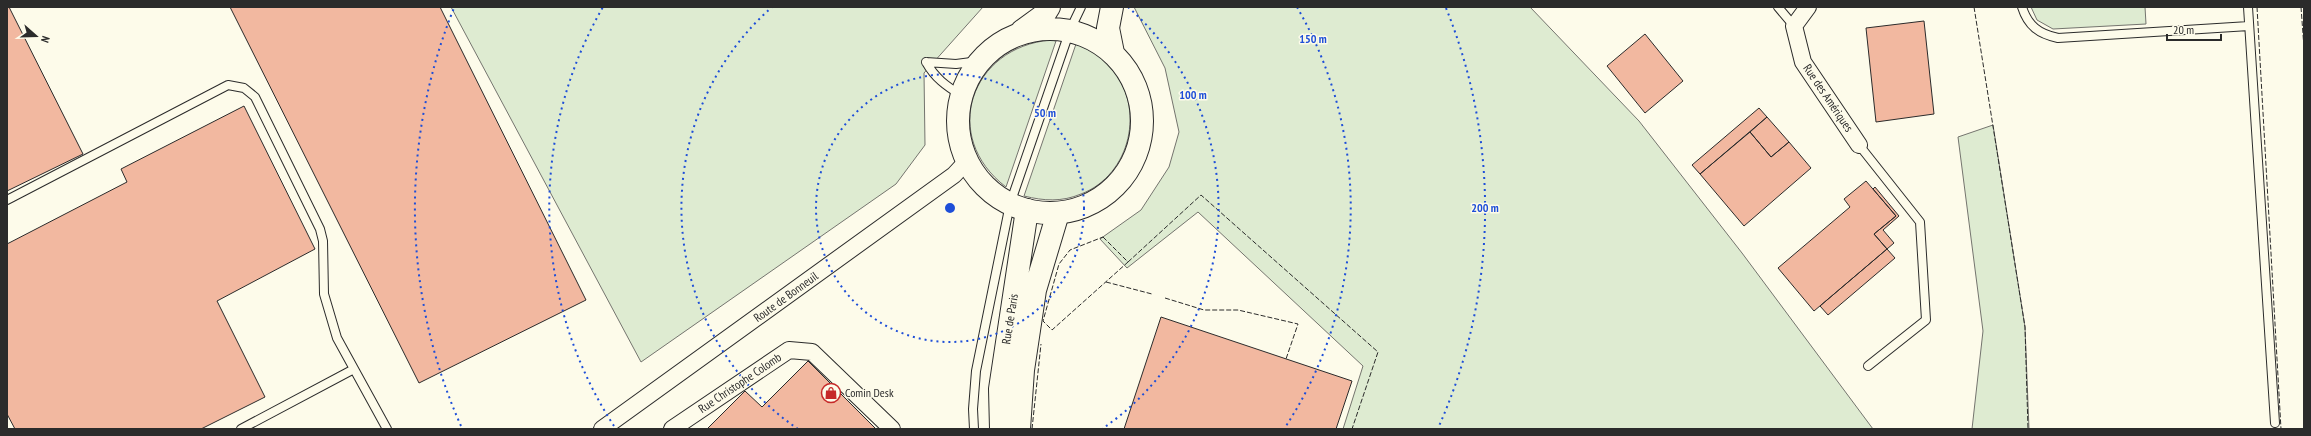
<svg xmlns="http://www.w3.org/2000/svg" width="2311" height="436" viewBox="0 0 2311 436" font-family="'PT Sans Narrow',sans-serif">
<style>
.green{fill:#deebd1;stroke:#74746e}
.building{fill:#f2b8a0;stroke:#2b2b2b}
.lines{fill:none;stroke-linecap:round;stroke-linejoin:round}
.service-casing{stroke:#2b2b2b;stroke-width:10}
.minor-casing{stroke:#2b2b2b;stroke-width:18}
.secondary-casing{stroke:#2b2b2b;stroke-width:24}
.primary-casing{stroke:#2b2b2b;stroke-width:24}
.service{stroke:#fdfbea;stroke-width:8}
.minor{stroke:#fdfbea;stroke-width:16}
.secondary{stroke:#fdfbea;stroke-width:22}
.primary{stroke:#fdfbea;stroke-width:22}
.fence{stroke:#2b2b2b;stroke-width:1;stroke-dasharray:5 2;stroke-linecap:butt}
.ring{fill:none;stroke:#1d4ed8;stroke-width:2;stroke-dasharray:2 4}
.labels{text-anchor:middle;stroke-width:3;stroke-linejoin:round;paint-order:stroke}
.street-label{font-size:12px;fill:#2b2b2b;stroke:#fdfbea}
.poi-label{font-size:12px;fill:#2b2b2b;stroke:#fdfbea;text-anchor:start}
.centre{fill:#1d4ed8;stroke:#fdfbea;stroke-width:2}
.ring-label{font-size:12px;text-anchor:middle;font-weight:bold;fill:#1d4ed8;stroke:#fdfbea;stroke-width:3;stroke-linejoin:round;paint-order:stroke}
</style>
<rect width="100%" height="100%" fill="#fdfbea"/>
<path class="green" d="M 451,7 L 983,7 L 924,73 L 925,145 L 896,184 L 641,362 Z
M 1134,7 L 1530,7 L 1639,121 L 1742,253 L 1873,429 L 1343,429 L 1363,366 L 1198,212 L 1127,268 L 1100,239 L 1141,210 L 1169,167 L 1179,132 L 1165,68 Z
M 2031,7 L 2145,7 L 2146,24 L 2053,29 L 2037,20 Z
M 1051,40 L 1056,41 L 1006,187 C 940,137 970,47 1051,40 Z
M 1076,44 C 1089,48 1102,57 1111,68 C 1146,107 1131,175 1081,194 C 1062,202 1044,201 1024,196 Z
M 1993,125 L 2025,327 L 2029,429 L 1972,429 L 1983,331 L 1958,137 Z"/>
<path class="building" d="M 7,7 L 9,7 L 83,154 L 7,191 Z
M 230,7 L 440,7 L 586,300 L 419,383 Z
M 1924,21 L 1934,114 L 1876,122 L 1866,28 Z
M 1645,34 L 1683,81 L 1645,113 L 1607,66 Z
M 244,106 L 315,249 L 217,301 L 265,397 L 201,429 L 15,429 L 7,414 L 7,244 L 127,182 L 121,169 Z
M 1759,108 L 1767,117 L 1700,174 L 1692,165 Z
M 1767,117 L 1789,142 L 1771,157 L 1750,132 Z
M 1750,132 L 1771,157 L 1789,142 L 1811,168 L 1744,226 L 1700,174 Z
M 1866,181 L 1896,216 L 1874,234 L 1887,249 L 1814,311 L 1778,268 L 1850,207 L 1844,199 Z
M 1875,187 L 1899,216 L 1883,230 L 1894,243 L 1887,249 L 1874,234 L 1896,216 L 1873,189 Z
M 1887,249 L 1895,258 L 1828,315 L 1820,306 Z
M 1161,317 L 1352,381 L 1336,429 L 1124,429 Z
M 808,361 L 876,429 L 707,429 L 745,391 L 762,407 Z"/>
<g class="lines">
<g class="service-casing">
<path id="service" d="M 1778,7 L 1794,26
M 2022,7 C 2028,26 2039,34 2058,38 L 2249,26
M 2248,7 L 2275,423
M 926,62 L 956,64 L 979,61
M 926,62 C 935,78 946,86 961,95
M 1859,145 L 1920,222 L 1926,320 L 1868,366
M 7,200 L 228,85 L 244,88 L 255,97 L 320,229 L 323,241 L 324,294 L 337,338 L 387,429
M 241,429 L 354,369
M 974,429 L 973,409 L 976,371 L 1010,204 L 1070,30 L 1081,7"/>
</g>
<g class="minor-casing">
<path id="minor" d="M 1808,7 L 1794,26 L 1803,62 L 1859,145
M 602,429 L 954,175 L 967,161
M 672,429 L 789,350 L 812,352 L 892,429"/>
</g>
<g class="secondary-casing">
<path id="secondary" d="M 1001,429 L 1000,389 L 1027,210
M 1019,429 L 1023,370 L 1035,290 L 1058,213"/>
</g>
<g class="primary-casing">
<path id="primary" d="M 1112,7 L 1108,28 L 1113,53
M958 121a92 92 0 1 1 184 0a92 92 0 1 1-184 0Z
M 1022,31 L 1044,15 L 1049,7"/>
</g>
<use href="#service" class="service"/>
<use href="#minor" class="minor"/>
<use href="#secondary" class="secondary"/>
<use href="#primary" class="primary"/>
<path class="fence" d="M 1974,7 L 2025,327 L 2028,429
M 2257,7 L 2281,429
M 2301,7 L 2304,48
M 1103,237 L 1128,262 L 1052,330 L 1043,321 L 1059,264 L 1070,250 Z
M 1128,262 L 1201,195 L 1378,352 L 1352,429
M 1106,282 L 1152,294
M 1165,298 L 1204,310 L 1238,310 L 1298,324 L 1286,359
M 1032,429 L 1041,344"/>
</g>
<g class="ring">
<circle cx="950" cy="208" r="134"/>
<path d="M798 429A268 268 0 0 1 772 7M1128 7A268 268 0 0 1 1102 429"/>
<path d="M614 426A401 401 0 0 1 603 7M1297 7A401 401 0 0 1 1286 426"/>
<path d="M461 426A535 535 0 0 1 454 8M1446 8A535 535 0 0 1 1439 426"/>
</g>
<defs>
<g id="shop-ring" transform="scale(1)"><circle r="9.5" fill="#fdfbea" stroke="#c62828" stroke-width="1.5"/><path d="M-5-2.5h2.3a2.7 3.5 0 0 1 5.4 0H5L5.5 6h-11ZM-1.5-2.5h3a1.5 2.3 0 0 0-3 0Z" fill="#c62828"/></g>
</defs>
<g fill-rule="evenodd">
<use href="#shop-ring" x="831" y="393"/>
</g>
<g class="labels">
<g class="street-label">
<text transform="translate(1828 98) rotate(56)" y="4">Rue des Amériques</text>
<text transform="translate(786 297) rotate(-36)" y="4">Route de Bonneuil</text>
<text transform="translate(1010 319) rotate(-81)" y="4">Rue de Paris</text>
<text transform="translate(740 383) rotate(-34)" y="4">Rue Christophe Colomb</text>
</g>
<g class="poi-label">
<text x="845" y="397">Comin Desk</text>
</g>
</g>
<circle cx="950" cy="208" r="6" class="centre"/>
<g class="ring-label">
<text x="1313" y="43">150 m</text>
<text x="1193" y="99">100 m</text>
<text x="1045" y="117">50 m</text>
<text x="1485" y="212">200 m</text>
</g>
<rect width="2311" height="436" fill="none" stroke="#2b2b2b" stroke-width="16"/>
<g transform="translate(36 36) rotate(110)" stroke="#fdfbea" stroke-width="3" paint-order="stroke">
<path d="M0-3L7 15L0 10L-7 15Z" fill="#2b2b2b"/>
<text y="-6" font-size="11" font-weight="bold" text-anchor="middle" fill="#2b2b2b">N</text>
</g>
<path d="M2167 34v6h54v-6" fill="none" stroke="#2b2b2b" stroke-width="2"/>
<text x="2173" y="34" font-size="12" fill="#2b2b2b" stroke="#fdfbea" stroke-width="3" paint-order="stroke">20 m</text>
</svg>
